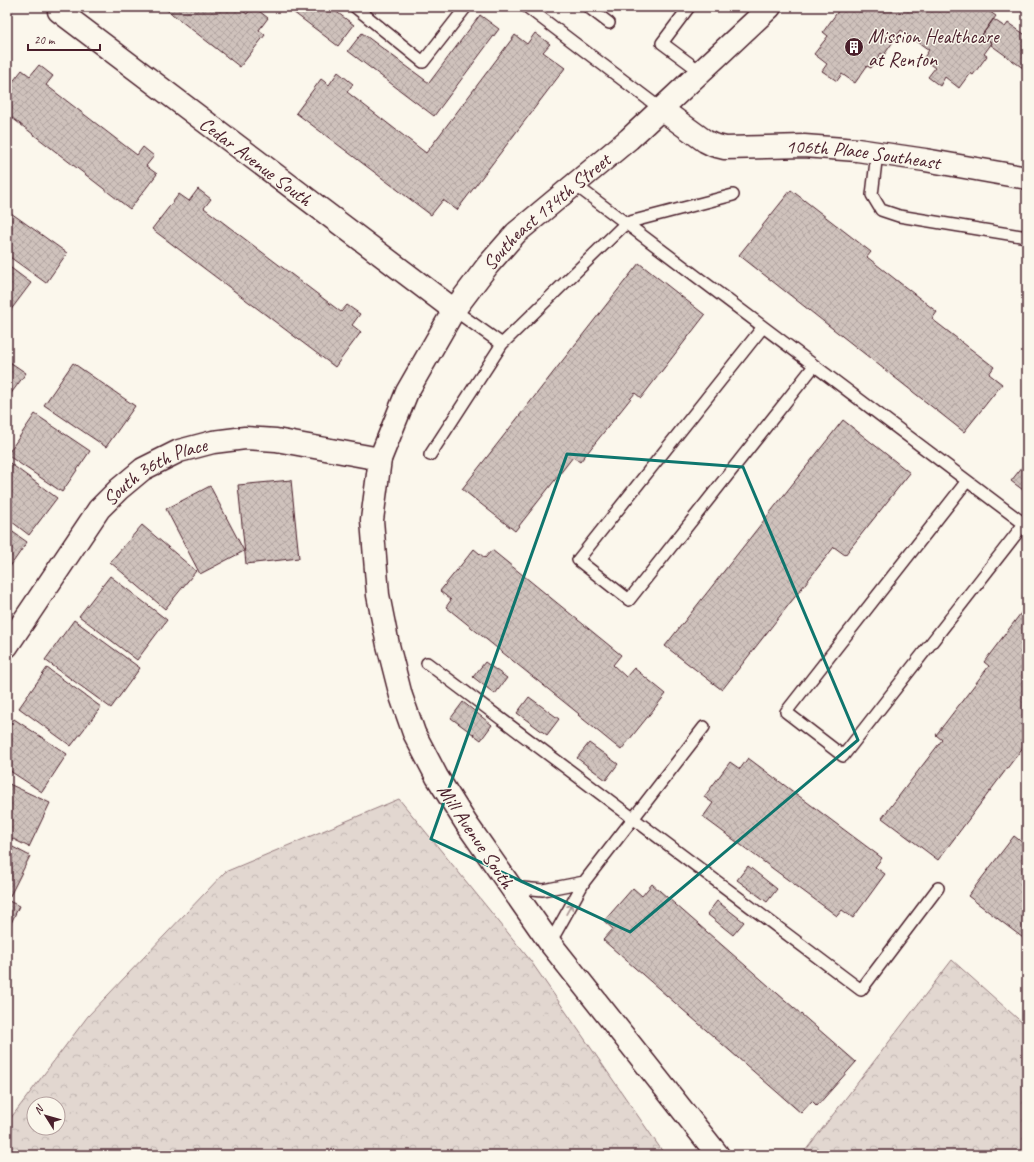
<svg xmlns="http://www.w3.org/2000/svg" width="1034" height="1162" viewBox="0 0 1034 1162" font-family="Caveat,sans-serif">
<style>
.forest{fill:url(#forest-crowns);stroke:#967b7e;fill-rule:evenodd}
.building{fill:url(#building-cross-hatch);stroke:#4a1f2b}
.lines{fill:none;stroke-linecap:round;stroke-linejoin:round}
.lane-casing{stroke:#4a1f2b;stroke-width:14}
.street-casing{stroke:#4a1f2b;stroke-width:25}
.lane{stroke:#fbf7ec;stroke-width:11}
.street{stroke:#fbf7ec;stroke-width:22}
.oneway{stroke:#ab9695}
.marked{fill:none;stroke:#0f766e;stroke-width:3;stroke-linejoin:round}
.labels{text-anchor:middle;stroke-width:3;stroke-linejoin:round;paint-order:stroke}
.poi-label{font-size:20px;fill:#4a1f2b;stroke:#fbf7ec;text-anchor:start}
.street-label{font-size:20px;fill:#4a1f2b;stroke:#fbf7ec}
</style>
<defs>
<pattern id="forest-crowns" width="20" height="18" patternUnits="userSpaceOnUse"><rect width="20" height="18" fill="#e2d7d0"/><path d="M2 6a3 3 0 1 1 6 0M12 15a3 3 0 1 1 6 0" fill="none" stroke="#c3b8b3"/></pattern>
<pattern id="building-cross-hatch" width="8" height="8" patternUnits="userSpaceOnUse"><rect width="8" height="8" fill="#cfc2bc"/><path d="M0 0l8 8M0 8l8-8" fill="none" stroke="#b3a6a2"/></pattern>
</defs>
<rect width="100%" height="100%" fill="#fbf7ec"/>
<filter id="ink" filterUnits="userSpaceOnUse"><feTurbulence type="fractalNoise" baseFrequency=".025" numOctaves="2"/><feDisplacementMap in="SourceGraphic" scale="8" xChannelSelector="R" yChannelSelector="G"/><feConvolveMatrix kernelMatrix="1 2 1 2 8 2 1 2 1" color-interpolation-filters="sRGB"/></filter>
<g filter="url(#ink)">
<path class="forest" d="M 399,799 L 530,960 L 665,1155 L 7,1155 L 7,1123 L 88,1016 L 225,872 ZM 34,1104 L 58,1104 L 58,1128 L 34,1128 Z
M 952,960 L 1027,1027 L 1027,1155 L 802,1155 Z"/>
<path class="building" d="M 7,7 L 14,7 L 7,16 Z
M 163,7 L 238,7 L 247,14 L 252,7 L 254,7 L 268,18 L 259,30 L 265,35 L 240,67 Z
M 296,7 L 330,7 L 354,25 L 338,46 L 293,12 Z
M 612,7 L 625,7 L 620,13 Z
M 841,7 L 983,7 L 996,16 L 982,35 L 992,43 L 984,54 L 987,56 L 973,75 L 970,73 L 959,88 L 945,77 L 940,86 L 928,77 L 935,68 L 923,59 L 929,50 L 901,30 L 884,55 L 881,53 L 871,68 L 867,66 L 855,83 L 842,74 L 837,81 L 822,71 L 827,64 L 814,54 L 828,36 L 823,32 Z
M 480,15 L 499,29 L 434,116 L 348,51 L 362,33 L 429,83 Z
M 993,19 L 1005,27 L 1008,23 L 1027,36 L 1027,71 L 991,45 L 992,43 L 982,35 Z
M 535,33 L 550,44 L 543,52 L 565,68 L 457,210 L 443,200 L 431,215 L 296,113 L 321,79 L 329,85 L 338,72 L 353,84 L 347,92 L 426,153 L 515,35 L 527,44 Z
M 39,65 L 53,76 L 46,85 L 137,155 L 143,147 L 154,156 L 146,166 L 157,174 L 130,209 L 7,114 L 7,89 L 22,70 L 30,76 Z
M 198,189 L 211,199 L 204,208 L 341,312 L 347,305 L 360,314 L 352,325 L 361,332 L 335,367 L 152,229 L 179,194 L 189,201 Z
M 791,190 L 871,252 L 867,257 L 937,312 L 932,319 L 994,367 L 989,374 L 1002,384 L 964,432 L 739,255 Z
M 11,213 L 67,253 L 46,283 L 7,255 L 7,219 Z
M 639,263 L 705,315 L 641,398 L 635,393 L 580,462 L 573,457 L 515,531 L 462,489 Z
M 7,265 L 31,283 L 7,315 Z
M 7,360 L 26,373 L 7,399 Z
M 73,363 L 135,406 L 106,447 L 44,405 Z
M 35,414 L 90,451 L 62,492 L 7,455 Z
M 843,420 L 910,473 L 845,555 L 834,547 L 722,690 L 665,646 Z
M 7,461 L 57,498 L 29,535 L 7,518 Z
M 1027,461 L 1027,493 L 1011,481 Z
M 291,480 L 299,558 L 246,564 L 238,485 Z
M 210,486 L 244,551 L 200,574 L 166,509 Z
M 142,525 L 196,571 L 165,609 L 110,562 Z
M 7,528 L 27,542 L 7,571 Z
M 474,549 L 485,558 L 492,550 L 621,655 L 613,665 L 626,677 L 634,668 L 666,694 L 621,750 L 578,715 L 579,714 L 446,607 L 451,600 L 440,591 Z
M 110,576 L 167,620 L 137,660 L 79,616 Z
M 1027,605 L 1027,742 L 938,860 L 882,818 L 942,740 L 936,735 L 989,666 L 984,662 Z
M 74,620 L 140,668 L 111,708 L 45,660 Z
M 485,662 L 507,678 L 495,694 L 473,677 Z
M 47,668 L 101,707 L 71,746 L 19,708 Z
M 529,697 L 559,719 L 547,735 L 517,713 Z
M 463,702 L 492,725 L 481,740 L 451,718 Z
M 14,719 L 67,754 L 42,792 L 7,769 L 7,729 Z
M 589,743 L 618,764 L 606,780 L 577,758 Z
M 748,758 L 882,858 L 875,867 L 885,874 L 853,918 L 842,910 L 837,916 L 703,817 L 713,803 L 704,797 L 730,762 L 740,769 Z
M 7,783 L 50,803 L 29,847 L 7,836 Z
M 1014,836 L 1027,846 L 1027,941 L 968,896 Z
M 7,844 L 30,856 L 10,896 L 7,894 Z
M 748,866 L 777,889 L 767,902 L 737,880 Z
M 652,884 L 856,1062 L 817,1106 L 812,1101 L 801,1113 L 603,940 L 613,929 L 604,921 L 633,888 L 642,896 Z
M 7,900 L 19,906 L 7,932 Z
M 717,901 L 744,922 L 733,935 L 707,914 Z"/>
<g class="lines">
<g class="lane-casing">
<path id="lane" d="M 355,7 L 423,62 L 466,7
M 527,7 L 661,109
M 588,7 L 609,23
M 689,7 L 662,43 L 701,72
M 877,153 L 872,195 L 881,210 L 899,216 L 1027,237
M 574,184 L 1027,526
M 454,310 L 502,344
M 763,327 L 578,560 L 629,600 L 814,366
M 430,455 L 502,344 L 626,223 L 733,195
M 967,481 L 786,712 L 843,756 L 1024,524
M 427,663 L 861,990 L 938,888
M 584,882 L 704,727
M 511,887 L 543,890 L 584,882 L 550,943"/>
</g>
<g class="street-casing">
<g id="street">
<path d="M 59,11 L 454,310"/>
<path id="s1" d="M 661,109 L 705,141 L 713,145 L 725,148 L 804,146 L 857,150 L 925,160 L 1027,178"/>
<path id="s2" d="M 7,646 L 99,509 L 119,489 L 143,469 L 179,451 L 213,442 L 245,438 L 276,440 L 380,459"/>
<path id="s3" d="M 718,1155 L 550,943 L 466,823 L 437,777 L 414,733 L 401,696 L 388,645 L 378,595 L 372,520 L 380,459 L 407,392 L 454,310 L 488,265 L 516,233 L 629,139 L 770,7"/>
</g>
</g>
<use href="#lane" class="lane"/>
<use href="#street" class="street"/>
</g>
<defs><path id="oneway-shaft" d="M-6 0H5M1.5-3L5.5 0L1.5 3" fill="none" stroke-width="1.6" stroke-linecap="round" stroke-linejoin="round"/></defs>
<use class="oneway" href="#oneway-shaft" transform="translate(569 909) rotate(-61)"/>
</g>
<path class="marked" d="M 567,454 L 743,467 L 858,740 L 630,932 L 431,839 Z"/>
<defs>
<g id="building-disc" transform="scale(1)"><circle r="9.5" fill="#4a1f2b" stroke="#fbf7ec"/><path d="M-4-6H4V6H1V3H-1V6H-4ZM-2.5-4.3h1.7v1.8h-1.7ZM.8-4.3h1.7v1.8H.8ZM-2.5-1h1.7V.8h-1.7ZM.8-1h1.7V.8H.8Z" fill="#fff"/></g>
</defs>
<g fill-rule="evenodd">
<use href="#building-disc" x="854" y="47"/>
</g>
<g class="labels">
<g class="poi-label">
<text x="868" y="43">Mission Healthcare<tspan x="868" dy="23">at Renton</tspan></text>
</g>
<g class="street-label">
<text dy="7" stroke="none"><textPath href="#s1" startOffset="214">106th Place Southeast</textPath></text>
<text transform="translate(256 161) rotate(37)" y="7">Cedar Avenue South</text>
<text dy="7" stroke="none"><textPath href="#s3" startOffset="1103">Southeast 174th Street</textPath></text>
<text dy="7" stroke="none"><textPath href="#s2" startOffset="234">South 36th Place</textPath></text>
<text transform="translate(476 836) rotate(56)" y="7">Mill Avenue South</text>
</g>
</g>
<rect width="1034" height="1162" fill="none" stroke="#fbf7ec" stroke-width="24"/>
<rect x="12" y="12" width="1010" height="1138" fill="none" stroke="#4a1f2b" stroke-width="1.5" filter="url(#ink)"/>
<g transform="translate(46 1116) rotate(307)"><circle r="19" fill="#fbf7ec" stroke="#b4a19f"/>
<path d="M0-3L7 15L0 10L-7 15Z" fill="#4a1f2b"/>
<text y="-6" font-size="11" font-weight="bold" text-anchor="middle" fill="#4a1f2b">N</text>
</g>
<path d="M28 44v6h72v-6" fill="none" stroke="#4a1f2b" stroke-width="2"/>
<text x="34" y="44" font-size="12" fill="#4a1f2b" stroke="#fbf7ec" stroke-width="3" paint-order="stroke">20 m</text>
</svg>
